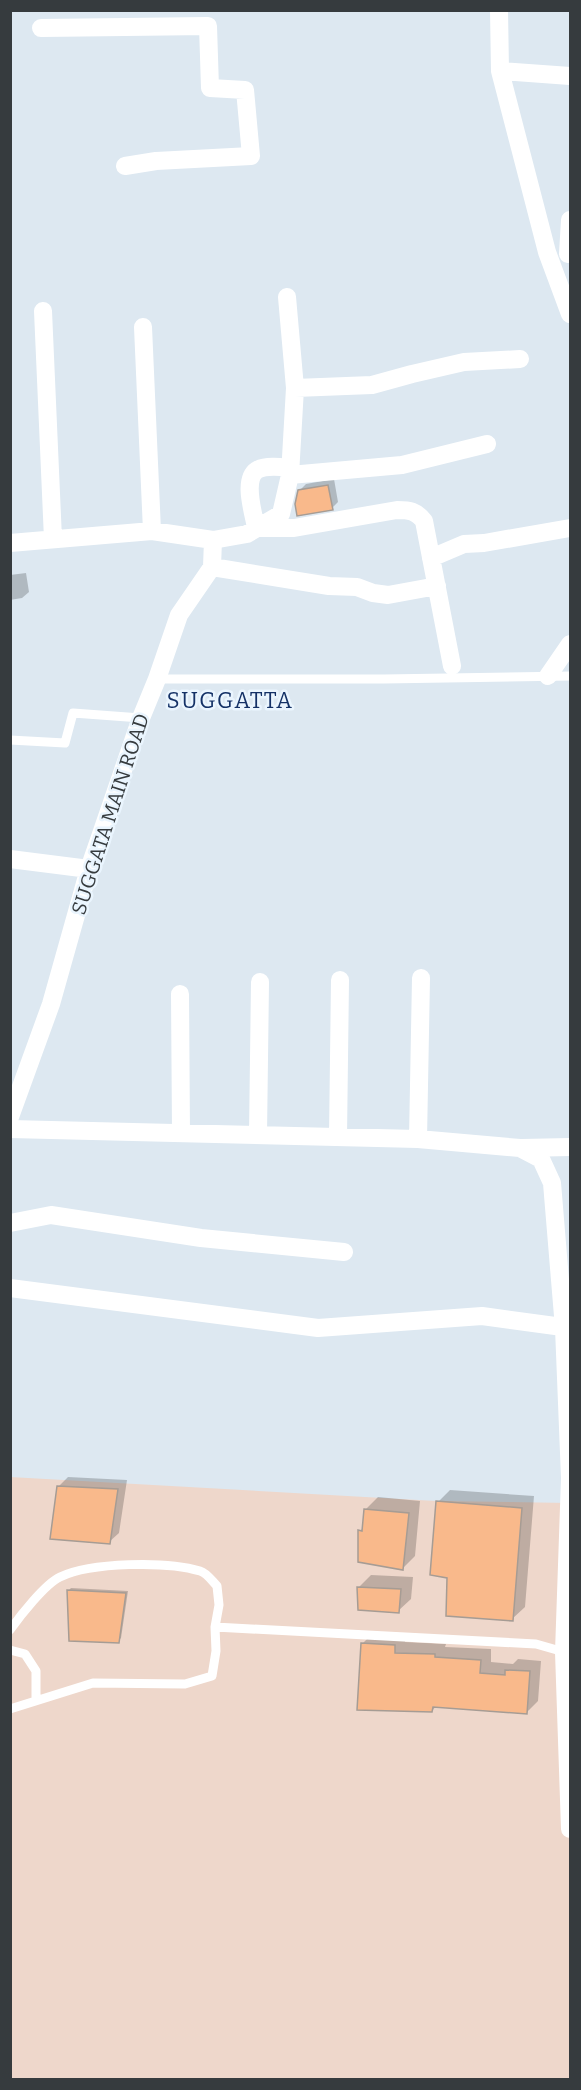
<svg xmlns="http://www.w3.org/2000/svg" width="581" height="2090" viewBox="0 0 581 2090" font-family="Bitter,serif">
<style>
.education{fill:#eed7cb}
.shadow{fill:#0003}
.building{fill:#f9b98b;stroke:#a69c94;stroke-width:1.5}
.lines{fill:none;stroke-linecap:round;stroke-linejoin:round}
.lane{stroke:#fff;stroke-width:9}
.street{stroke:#fff;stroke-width:18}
.labels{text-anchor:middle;stroke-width:5;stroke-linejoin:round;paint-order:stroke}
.street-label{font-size:20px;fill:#363b3e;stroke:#eaf5fe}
.quarter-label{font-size:22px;letter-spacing:1.5px;fill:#143166;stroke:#eaf5fe}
</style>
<rect width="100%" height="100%" fill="#dde8f1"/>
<path class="education" d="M 10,1477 L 436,1501 L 570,1503 L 570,2079 L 11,2079 Z"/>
<path class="shadow" d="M 334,479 L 338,502 L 332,508 L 299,491 L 306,484 Z
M 26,573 L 29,592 L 22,598 L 10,600 L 10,575 Z
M 68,1477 L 127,1480 L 119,1533 L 109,1542 L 58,1487 Z
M 450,1490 L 534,1496 L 525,1607 L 512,1619 L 449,1577 L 438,1502 Z
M 378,1497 L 420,1501 L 415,1556 L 402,1569 L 360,1531 L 364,1527 L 366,1509 Z
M 371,1575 L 413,1577 L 411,1599 L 398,1611 L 358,1588 Z
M 71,1588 L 128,1591 L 121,1638 L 118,1641 L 68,1591 Z
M 373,1633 L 406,1634 L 405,1642 L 446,1644 L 445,1647 L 491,1649 L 491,1662 L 513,1664 L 518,1659 L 541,1661 L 538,1701 L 527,1712 L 436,1706 L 432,1711 L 362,1644 Z"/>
<path class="building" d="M 328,485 L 333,510 L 297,516 L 295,504 L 298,490 Z
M 57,1486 L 118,1489 L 110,1544 L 50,1539 Z
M 436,1501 L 522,1508 L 513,1621 L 446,1616 L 447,1578 L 430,1575 Z
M 364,1509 L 409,1513 L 403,1570 L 358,1562 L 358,1530 L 362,1531 Z
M 357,1587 L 401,1589 L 399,1613 L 358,1610 Z
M 67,1590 L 126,1593 L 119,1643 L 69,1641 Z
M 361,1643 L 395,1645 L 395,1653 L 435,1654 L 435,1657 L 481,1660 L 480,1673 L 505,1675 L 505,1670 L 530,1671 L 527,1714 L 433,1707 L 432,1712 L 357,1710 Z"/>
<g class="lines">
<path class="lane" d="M 157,679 L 384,679 L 570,676
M 10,740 L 65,743 L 73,713 L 141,718
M 10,1630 C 20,1616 45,1584 60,1577 C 91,1562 167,1561 200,1571 C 207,1573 212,1581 217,1586 L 219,1605 L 215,1627
M 10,1650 L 25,1654 L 36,1671 L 36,1700
M 10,1709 L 93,1683 L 185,1684 L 212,1676 L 216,1651 L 215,1627 L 536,1644 L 564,1652"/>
<path class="street" d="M 499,10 L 500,71 L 547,252 L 570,314
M 41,28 L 208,26 L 210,88 L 245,90 L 251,156 L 156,161 L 125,166
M 500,71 L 570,76
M 568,254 L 570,220
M 287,297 L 295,388
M 43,311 L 53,539
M 143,327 L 152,531
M 290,468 C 281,467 266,465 257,470 C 242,480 254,514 256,528 L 294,528 L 397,510 C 410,510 416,511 424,521 L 452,666
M 290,475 L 402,465 L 487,444
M 213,540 L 247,534 L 281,514 L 290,475 L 295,388 L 372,385 L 412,374 L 464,362 L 520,359
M 10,543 L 152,531 L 213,540 L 212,567 L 179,615 L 157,679 L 141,718 L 89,869 L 51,1004 L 10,1117
M 431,558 L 464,544 L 484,543 L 570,528
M 212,567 L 329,586 L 357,587 L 373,593 L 388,595 L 437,586
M 548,676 L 570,644
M 10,859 L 89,869
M 180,994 L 181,1133
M 10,1129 L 418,1139 L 520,1148 L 541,1159 L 552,1183 L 564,1328 L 570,1478 L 564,1652 L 570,1829
M 258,1135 L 260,982
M 338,1137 L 340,980
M 418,1139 L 421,978
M 522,1148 L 570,1147
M 10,1223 L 51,1215 L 201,1238 L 344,1252
M 10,1288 L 318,1328 L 482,1316 L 570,1328"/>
</g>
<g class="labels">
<g class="street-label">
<text transform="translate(110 814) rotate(-72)" y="7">SUGGATA MAIN ROAD</text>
</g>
<g class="quarter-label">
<text x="230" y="708">SUGGATTA</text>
</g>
</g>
<rect width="581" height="2090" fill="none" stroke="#363b3e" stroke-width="24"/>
</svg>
